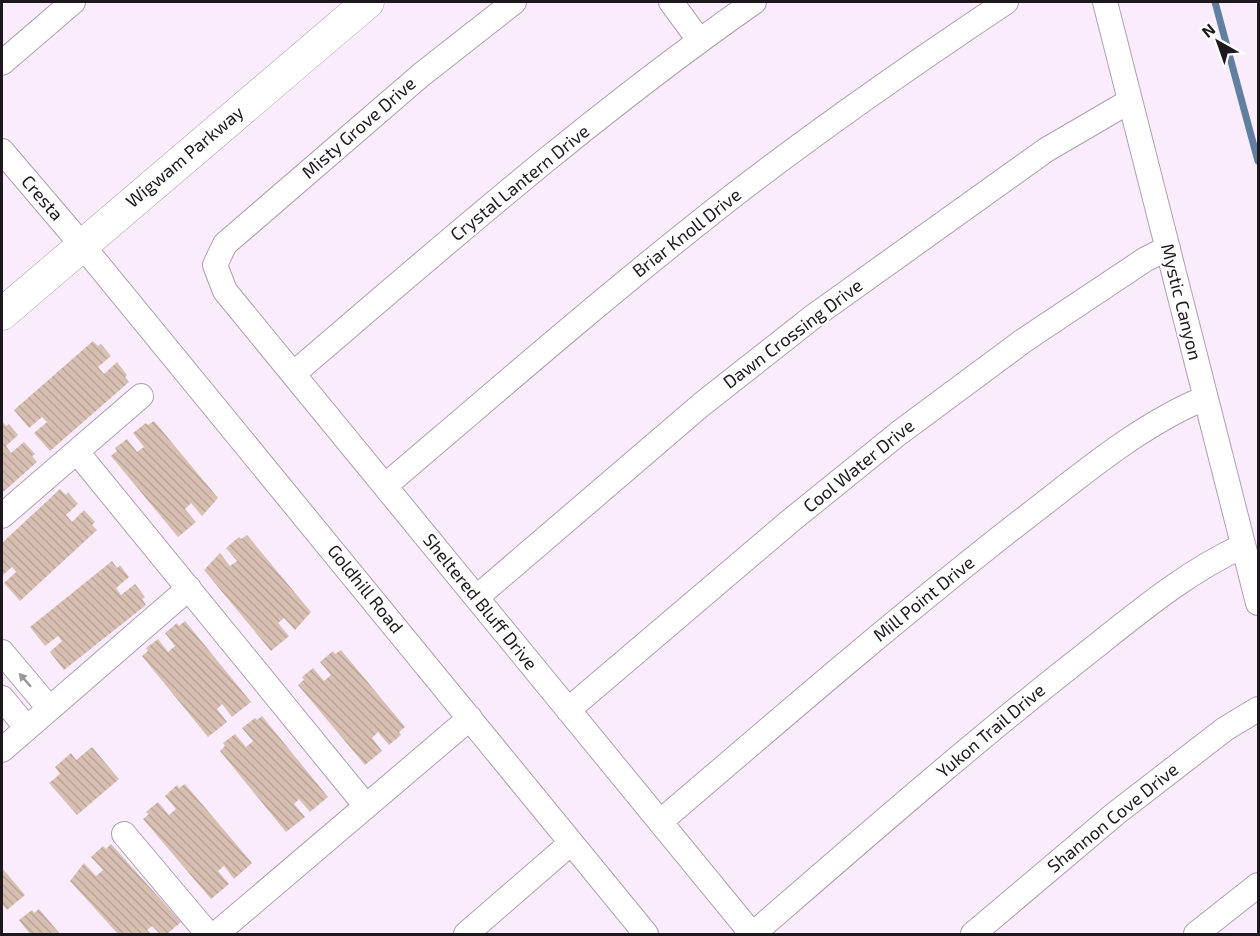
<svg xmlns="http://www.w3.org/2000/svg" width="1260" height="936" viewBox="0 0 1260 936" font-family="'Exo 2',sans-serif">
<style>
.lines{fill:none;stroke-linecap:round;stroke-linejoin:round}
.stream{stroke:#617f9f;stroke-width:7}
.building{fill:url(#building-back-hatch)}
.minor-casing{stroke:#ae9eb2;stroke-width:26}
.major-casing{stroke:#ae9eb2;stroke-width:33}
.minor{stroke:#fff;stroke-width:24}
.major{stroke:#fff;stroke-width:32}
.oneway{fill:#99979a}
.labels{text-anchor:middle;stroke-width:4.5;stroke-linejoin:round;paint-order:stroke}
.street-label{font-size:18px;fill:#1d171e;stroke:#fff}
</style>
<defs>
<pattern id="building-back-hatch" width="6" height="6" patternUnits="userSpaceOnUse" patternTransform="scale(1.5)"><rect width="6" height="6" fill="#d7c0b1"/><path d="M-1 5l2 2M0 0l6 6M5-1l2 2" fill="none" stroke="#b8a498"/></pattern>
</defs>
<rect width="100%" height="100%" fill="#faecfd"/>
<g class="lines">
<path class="stream" d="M 1215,2 L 1258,161"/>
</g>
<path class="building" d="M 93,341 L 98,346 L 101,344 L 111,356 L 98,367 L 104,374 L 117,362 L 127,375 L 125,377 L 129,382 L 50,451 L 34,433 L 47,422 L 42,417 L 29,428 L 14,410 Z
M 2,421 L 6,426 L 9,424 L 18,435 L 6,446 L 11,453 L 24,442 L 35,454 L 32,456 L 37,462 L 2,493 Z
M 154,421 L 218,498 L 202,516 L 191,503 L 185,509 L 196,522 L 178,537 L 111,456 L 117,451 L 115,448 L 127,439 L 137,452 L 144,447 L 133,433 L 146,423 L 148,425 Z
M 60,489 L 66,495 L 68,492 L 78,504 L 66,515 L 72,522 L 84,510 L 95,522 L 92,525 L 97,530 L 20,601 L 4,583 L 16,572 L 12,567 L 2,576 L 2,543 Z
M 247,535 L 311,612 L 295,630 L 284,618 L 278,623 L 289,636 L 271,651 L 204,570 L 220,553 L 230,566 L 237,561 L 226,548 L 239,537 L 241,539 Z
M 112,561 L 117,568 L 120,565 L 129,577 L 116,588 L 121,595 L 135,584 L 145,597 L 142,599 L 146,605 L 64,670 L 50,652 L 62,641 L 58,636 L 45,646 L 30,627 Z
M 185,621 L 251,702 L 232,717 L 222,704 L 217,709 L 227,722 L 208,737 L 142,656 L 148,651 L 146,648 L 158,639 L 168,652 L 175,646 L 165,633 L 177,623 L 179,626 Z
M 341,650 L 405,727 L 399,732 L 401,735 L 389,745 L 378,732 L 372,738 L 382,751 L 365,765 L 298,685 L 304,680 L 302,677 L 313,668 L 324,681 L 331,675 L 320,662 L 333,651 L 335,654 Z
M 262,716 L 328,797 L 310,812 L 299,799 L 294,804 L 305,817 L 286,832 L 220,751 L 225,746 L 223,743 L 235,734 L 246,747 L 253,741 L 242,728 L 255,718 L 257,720 Z
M 92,747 L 119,779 L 77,815 L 49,783 L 60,774 L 55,767 L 71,753 L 76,760 Z
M 185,784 L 252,863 L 234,879 L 224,866 L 218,871 L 229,884 L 211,899 L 143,819 L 149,814 L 146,812 L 158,802 L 169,815 L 176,809 L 165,796 L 177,785 L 179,788 Z
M 111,844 L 181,922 L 167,934 L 160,934 L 152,926 L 147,930 L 151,934 L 118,934 L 70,881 L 84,863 L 96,876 L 103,870 L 91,857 L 103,846 L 106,849 Z
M 2,868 L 25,895 L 7,910 L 2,904 Z
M 39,909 L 60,934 L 30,934 L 19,920 L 32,910 L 34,913 Z"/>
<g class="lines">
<g class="minor-casing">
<path id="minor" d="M 514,2 L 421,75 L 225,244 L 215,265 L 225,291 L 752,934
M 671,2 L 699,40
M 1105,2 L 1258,603
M 2,63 L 73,2
M 2,151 L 82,245 L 646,934
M 293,374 C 443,246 592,115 754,2
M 77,452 L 366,806
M 385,486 C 494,393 602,299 715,210 C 809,136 907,68 1006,2
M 2,516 L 141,396
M 477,597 L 701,405 L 814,316 L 1046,150 L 1130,101
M 2,652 L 49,708
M 2,698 L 27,728
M 568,710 L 789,522 L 899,433 L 1023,341 L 1146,259 L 1168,248
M 2,750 L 189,588
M 660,822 C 779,720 897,618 1020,522 C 1078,478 1137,426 1205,398
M 124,834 L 208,934
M 216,934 L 470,718
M 466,934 L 571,843
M 753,934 C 858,843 963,751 1072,665 C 1126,623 1181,574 1243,546
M 973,934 L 1115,814 L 1225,729 L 1258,709
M 1196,934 L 1258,885"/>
</g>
<g class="major-casing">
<path id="major" d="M 2,314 L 368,2"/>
</g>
<use href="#minor" class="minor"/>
<use href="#major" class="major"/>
</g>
<defs><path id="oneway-solid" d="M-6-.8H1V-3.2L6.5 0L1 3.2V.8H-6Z" transform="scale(1.5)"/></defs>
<use class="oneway" href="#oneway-solid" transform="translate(25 680) rotate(-131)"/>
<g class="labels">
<g class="street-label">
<text transform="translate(359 128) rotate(-41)" y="6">Misty Grove Drive</text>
<text transform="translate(185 157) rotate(-40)" y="6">Wigwam Parkway</text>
<text transform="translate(520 183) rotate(-39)" y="6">Crystal Lantern Drive</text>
<text transform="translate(42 198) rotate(49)" y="6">Cresta</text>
<text transform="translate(687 233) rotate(-38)" y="6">Briar Knoll Drive</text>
<text transform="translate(1181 302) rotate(76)" y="6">Mystic Canyon</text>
<text transform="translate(793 334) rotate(-37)" y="6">Dawn Crossing Drive</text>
<text transform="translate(859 466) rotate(-39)" y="6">Cool Water Drive</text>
<text transform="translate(365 589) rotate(51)" y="6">Goldhill Road</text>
<text transform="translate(924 599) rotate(-39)" y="6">Mill Point Drive</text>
<text transform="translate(480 602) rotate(51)" y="6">Sheltered Bluff Drive</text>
<text transform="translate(991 731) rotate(-40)" y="6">Yukon Trail Drive</text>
<text transform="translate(1113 818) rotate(-39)" y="6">Shannon Cove Drive</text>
</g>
</g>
<rect width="1260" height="936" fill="none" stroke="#1d171e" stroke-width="6"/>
<g transform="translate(1218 42) rotate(320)" stroke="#ffffff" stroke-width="4.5" paint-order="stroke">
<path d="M0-4.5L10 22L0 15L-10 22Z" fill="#1d171e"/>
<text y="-9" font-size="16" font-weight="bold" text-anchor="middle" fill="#1d171e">N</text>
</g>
</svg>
